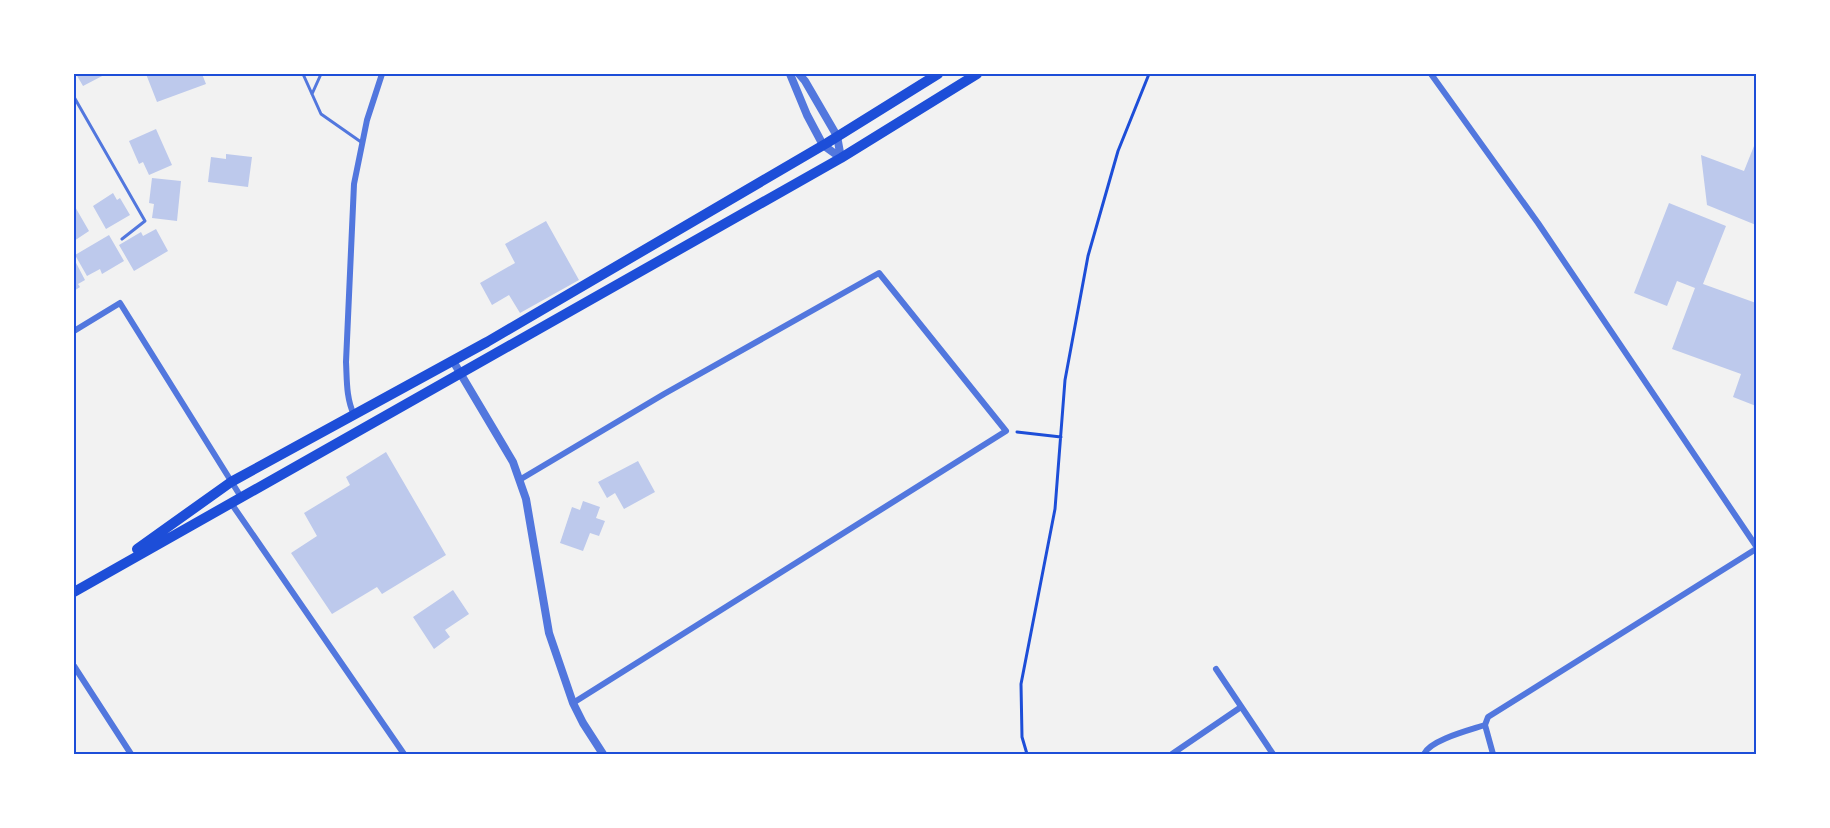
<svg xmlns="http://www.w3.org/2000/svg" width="1830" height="828" viewBox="0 0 1830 828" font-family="Jost,sans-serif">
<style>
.building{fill:#bdc9ec}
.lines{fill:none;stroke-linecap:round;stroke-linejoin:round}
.path{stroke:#1d4ed8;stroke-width:3}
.service{stroke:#5277de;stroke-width:3}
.minor{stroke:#5277de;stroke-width:6}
.tertiary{stroke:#5277de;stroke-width:8}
.primary{stroke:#1d4ed8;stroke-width:10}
.neatline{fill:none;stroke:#1d4ed8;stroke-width:2}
</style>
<rect width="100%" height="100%" fill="#f2f2f2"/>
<path class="building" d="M 76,74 L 106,74 L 83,86 Z
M 146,74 L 202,74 L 206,84 L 157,102 Z
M 156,129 L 172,165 L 149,175 L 143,162 L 139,164 L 129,141 Z
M 1756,141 L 1756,225 L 1707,205 L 1701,155 L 1744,171 Z
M 226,154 L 252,157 L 248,187 L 208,182 L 211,157 L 226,159 Z
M 152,178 L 181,181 L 177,221 L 152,218 L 154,204 L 149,203 Z
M 113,193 L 117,200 L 120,198 L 130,215 L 106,229 L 93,206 Z
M 1669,203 L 1726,226 L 1703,284 L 1756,303 L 1756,406 L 1733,397 L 1741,374 L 1672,349 L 1695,288 L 1677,281 L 1667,306 L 1634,293 Z
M 74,205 L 89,231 L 74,241 Z
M 546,221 L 579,280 L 520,313 L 509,295 L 492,305 L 480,283 L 515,263 L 505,244 Z
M 156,229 L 168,251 L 134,271 L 119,245 L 141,232 L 143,236 Z
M 109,235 L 124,261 L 102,274 L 100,269 L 87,276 L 75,255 Z
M 74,259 L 85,280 L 78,284 L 80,287 L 74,291 Z
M 386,452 L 446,555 L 382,594 L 377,587 L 332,614 L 291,553 L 317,536 L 304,513 L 350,485 L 346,477 Z
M 638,461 L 655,492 L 624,509 L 615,493 L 607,498 L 598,482 Z
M 583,501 L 600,507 L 596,518 L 605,521 L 599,536 L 590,533 L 583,551 L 560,543 L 572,507 L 580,510 Z
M 453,590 L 469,614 L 445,630 L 450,637 L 434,649 L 413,617 Z"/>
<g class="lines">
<path class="path" d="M 1017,432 L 1061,437
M 1027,754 L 1022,737 L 1021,684 L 1055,509 L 1065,380 L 1088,256 L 1118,151 L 1149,74"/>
<path class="service" d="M 303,74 L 321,114 L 361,142
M 312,94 L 321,74
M 74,97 L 145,221 L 122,239"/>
<path class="minor" d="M 1431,74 L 1538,223 L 1756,546
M 74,331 L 120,303 L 241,497
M 354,415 C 346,398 347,380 346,362 L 354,184 L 367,120 L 382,74
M 521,479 L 664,394 L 879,273 L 1006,431 L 573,703
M 231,503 L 404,754
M 74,666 L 131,754
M 1216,669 L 1273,754
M 1172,754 L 1241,707
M 1424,754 C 1430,740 1470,730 1485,725
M 1493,754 L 1485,725 L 1488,717 L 1756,549"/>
<path class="tertiary" d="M 790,74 L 807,115 L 823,145 L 841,158
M 799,74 L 805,81 L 837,136 L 841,158
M 453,361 L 513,462 L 526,499 L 549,633 L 573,703 L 583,723 L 603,754"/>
<path class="primary" d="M 137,549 L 231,482 L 487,342 L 827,143 L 938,74
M 74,592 L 841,158 L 977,74"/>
</g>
<rect width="1830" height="828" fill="none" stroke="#ffffff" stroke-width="150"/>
<rect x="75" y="75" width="1680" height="678" class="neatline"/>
</svg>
